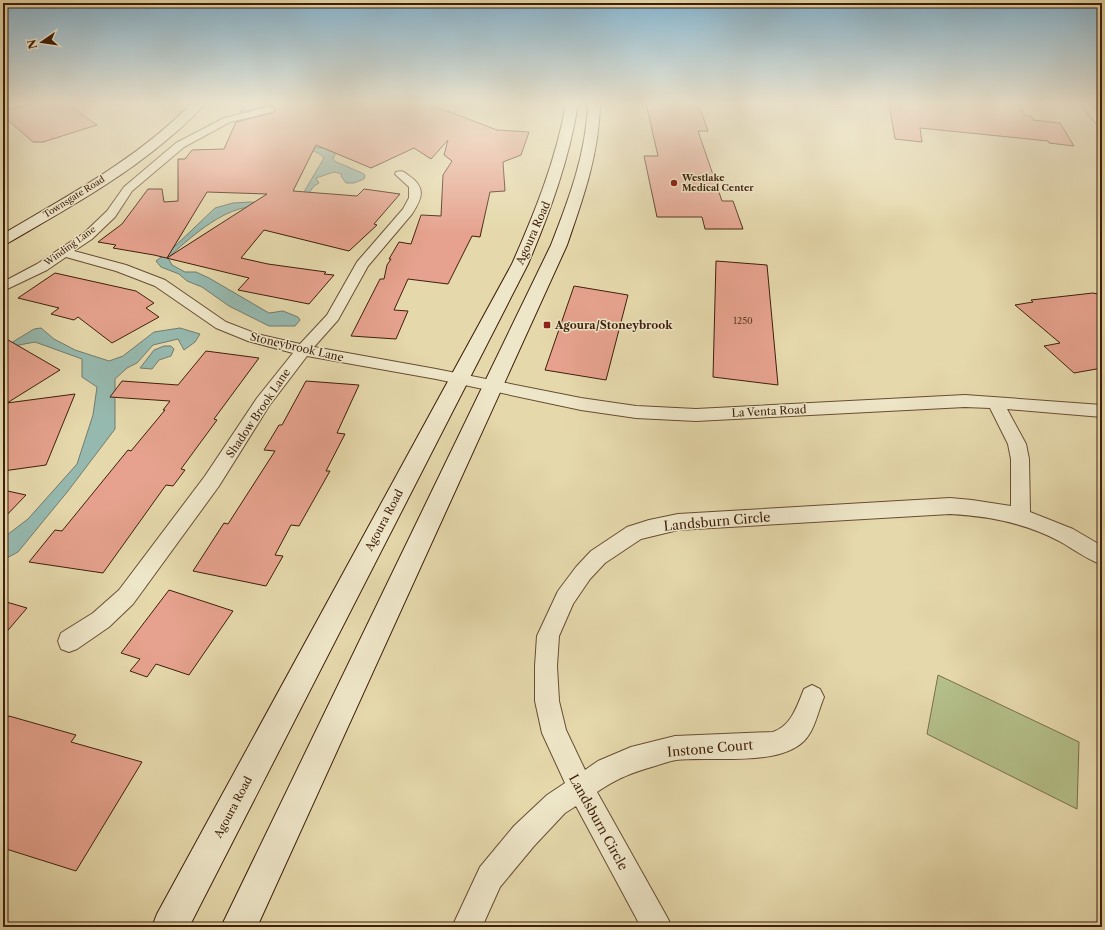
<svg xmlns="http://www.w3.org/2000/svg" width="1105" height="930" viewBox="0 0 1105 930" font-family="'Libre Caslon Text',serif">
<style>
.green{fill:#b4bf89;stroke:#7a6f4a}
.water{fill:#96b9af;stroke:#737b6d}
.building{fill:#e6a28e;stroke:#3f1f0b;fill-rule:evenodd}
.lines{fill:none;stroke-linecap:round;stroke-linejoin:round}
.street-casing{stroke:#684d33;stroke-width:2}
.secondary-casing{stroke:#3f1f0b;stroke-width:2}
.street{fill:#eee6c8;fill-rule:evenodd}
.secondary{fill:#eee6c8;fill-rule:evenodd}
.poi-dot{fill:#8f2418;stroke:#eee6c8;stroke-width:1.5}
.labels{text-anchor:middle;stroke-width:3;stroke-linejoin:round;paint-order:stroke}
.far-poi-label{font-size:9px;font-weight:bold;fill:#3f1f0b;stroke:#eee6c8;text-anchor:start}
.far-street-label{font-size:9px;fill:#3f1f0b;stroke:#eee6c8}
.number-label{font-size:9px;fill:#69402c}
.street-label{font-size:11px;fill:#3f1f0b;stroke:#eee6c8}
.poi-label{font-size:11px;font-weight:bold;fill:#3f1f0b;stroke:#eee6c8;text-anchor:start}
.near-street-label{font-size:13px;fill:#3f1f0b;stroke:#eee6c8}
</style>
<rect width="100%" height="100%" fill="#e5d8ab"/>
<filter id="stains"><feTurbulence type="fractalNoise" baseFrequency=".005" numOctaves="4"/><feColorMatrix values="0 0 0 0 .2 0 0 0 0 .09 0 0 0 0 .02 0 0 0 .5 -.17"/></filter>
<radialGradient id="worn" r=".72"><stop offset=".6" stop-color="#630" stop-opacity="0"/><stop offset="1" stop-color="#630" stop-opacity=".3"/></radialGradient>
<path class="green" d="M 938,675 L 1079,742 L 1077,809 L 927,734 Z"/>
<path class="water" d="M 291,144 L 337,150 L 333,159 L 334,161 L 362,173 L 365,175 L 364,179 L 354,183 L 346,183 L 341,176 L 342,174 L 334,172 L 316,178 L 319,183 L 314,186 L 303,201 L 307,204 C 303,207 299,212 295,213 C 280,217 264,206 249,207 C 221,210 188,239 168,258 L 172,265 L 185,272 L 196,272 L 209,278 L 269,313 L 283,311 L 298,317 L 300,320 L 295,326 L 269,326 L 229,306 L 202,287 L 187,281 L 179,274 L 161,267 L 156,261 L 172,249 L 215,208 L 233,203 L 250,202 L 283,204 L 297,200 L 301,197 L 324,158 C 315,146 296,152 284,151 C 275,149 267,147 258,146 Z
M 41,328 L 54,339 L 75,350 L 109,361 L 123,356 L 154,332 L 180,328 L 200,334 L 195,342 L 184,350 L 178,339 L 153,345 L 137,363 L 127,368 L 115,379 L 115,429 L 68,491 L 18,552 L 3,560 L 3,538 L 28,519 L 77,464 L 93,415 L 97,387 L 82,377 L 82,359 L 35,342 L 3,348 L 34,329 Z
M 164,346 L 171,346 L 174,349 L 171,356 L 159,360 L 152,369 L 140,368 L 154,350 Z"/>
<path class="building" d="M 28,104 L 67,104 L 97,125 L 43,142 L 33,142 L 3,116 L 3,111 Z
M 244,104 L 429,104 L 497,130 L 529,132 L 521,155 L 503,162 L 505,191 L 490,192 L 480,237 L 472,236 L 448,284 L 408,279 L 394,310 L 408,311 L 396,339 L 351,336 L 380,279 L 384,279 L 387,265 L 391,259 L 389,259 L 399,242 L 411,244 L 421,215 L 441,216 L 443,175 L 452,161 L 444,155 L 448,140 L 431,159 L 414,148 L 371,168 L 316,145 L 293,191 L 357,196 L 364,189 L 400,194 L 374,224 L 377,225 L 349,251 L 264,230 L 241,258 L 268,264 L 326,272 L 324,274 L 334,275 L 309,304 L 238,290 L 249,278 L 154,255 L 113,248 L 116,245 L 98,242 L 122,224 L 148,189 L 162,189 L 164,202 L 178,201 L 178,159 L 185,159 L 192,150 L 224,149 L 236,122 L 272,113 L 276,110 L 273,107 L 269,106 L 240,112 ZM 207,192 L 267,194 L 167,258 Z
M 646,104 L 695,104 L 697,108 L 700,108 L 708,131 L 698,131 L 722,201 L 733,201 L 743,229 L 705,229 L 702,217 L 657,217 L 644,156 L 658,156 Z
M 889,104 L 1019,104 L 1025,115 L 1031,116 L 1033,120 L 1060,123 L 1074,146 L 1049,143 L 1048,141 L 920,128 L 922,142 L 895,139 Z
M 716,261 L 767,265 L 778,385 L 713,377 Z
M 55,273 L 136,291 L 154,303 L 146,308 L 159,317 L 112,343 L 78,317 L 74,320 L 51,314 L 59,308 L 18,298 Z
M 574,286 L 628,295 L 606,380 L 545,370 Z
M 1093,293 L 1102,295 L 1102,368 L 1074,373 L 1044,346 L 1060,343 L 1015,305 L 1033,302 L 1031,300 Z
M 3,337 L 60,370 L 7,403 L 75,394 L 46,465 L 3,471 Z
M 206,351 L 259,358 L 214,419 L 217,420 L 181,469 L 185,470 L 173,486 L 166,485 L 103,573 L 29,562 L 55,530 L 62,531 L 128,450 L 131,451 L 165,410 L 163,410 L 170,401 L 110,397 L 122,381 L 178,385 Z
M 306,381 L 359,385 L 337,433 L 345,434 L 326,471 L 330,471 L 299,526 L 291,525 L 275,555 L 283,556 L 266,586 L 193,571 L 224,523 L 228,524 L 275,451 L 264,450 L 279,425 L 282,425 Z
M 3,490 L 26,495 L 3,519 Z
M 169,590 L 233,611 L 189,675 L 156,664 L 147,677 L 130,671 L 140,659 L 121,653 Z
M 3,601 L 27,608 L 3,636 Z
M 9,716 L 76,735 L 71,742 L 142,762 L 76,871 L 3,848 L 3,723 Z"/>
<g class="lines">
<g class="street-casing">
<path id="street" d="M 1081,104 L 1091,104 L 1102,118 L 1102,128 L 1099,127 Z
M 269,107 L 272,108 L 274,110 L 272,112 L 230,122 L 184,147 L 132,191 L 115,217 L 92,239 L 74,251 L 126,265 L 165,280 L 226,322 L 257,334 L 300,344 L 327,315 L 357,262 L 403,209 L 409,198 L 409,187 L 395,174 L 396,172 C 402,170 404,172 408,175 C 426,187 423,197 412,214 L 368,266 L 338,320 L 314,347 L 436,369 L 581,398 L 636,406 L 696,409 L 965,395 L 1102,405 L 1102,417 L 1007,409 L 1026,444 L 1029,459 L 1030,512 L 1073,529 L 1102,546 L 1102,565 C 1087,559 1073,549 1059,541 C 1025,523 989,516 950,514 L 678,530 L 641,539 L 605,563 L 590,579 L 573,604 L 559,636 L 557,666 L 559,701 L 566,730 L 585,770 L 598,761 L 631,747 L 675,736 L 773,732 C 792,725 797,706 804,689 L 812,685 L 820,689 L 824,697 C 818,711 815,730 804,741 C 778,767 711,756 676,760 C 669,761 662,764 655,766 C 631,773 618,778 597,792 L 667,917 L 672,927 L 641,927 L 576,806 L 565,813 L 534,846 L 500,887 L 482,927 L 452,927 L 480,867 L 514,826 L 547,795 L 565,783 L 542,733 L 535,701 L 535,666 L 537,636 L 558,591 L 576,567 L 591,551 L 627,527 L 649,520 L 678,514 L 950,498 L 972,500 L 1011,506 L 1011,459 L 1008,444 L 990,408 L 965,407 L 696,421 L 636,418 L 581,410 L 436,379 L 307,356 L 269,406 L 219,486 L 133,604 L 109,627 L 77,649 L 69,652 L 61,649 L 58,641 L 61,633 L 93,613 L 119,590 L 205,476 L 257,398 L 293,353 L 248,341 L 216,328 L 155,286 L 116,271 L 66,257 L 47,270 L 3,291 L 3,282 L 37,264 L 84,233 L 107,211 L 124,187 L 176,143 L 224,118 Z"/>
</g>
<g class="secondary-casing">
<path id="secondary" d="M 191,104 L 204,104 C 194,117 181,128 169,138 C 120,180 63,211 8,243 L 3,245 L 3,234 C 69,195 137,159 191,104 Z
M 566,104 L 578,104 C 569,160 550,212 528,264 L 189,927 L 152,927 L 157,914 L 512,264 C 535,212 556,160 566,104 Z
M 588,104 L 600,104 C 599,154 583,199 567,245 L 257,927 L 221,927 L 551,245 C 569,199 586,154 588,104 Z"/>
</g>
<use href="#street" class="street"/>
<use href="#secondary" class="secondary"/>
</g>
<linearGradient id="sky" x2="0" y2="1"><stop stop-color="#87b6d1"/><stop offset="0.44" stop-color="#f3edd9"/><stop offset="1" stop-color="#f3edd9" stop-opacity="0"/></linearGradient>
<rect width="1105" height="234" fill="url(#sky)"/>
<g class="poi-dot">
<circle cx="674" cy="183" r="4"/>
<rect x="543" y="321" width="8" height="8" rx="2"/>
</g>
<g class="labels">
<g class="far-poi-label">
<text x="682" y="181">Westlake<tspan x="682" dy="10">Medical Center</tspan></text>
</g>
<g class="far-street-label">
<text transform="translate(74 197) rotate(-32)" y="3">Townsgate Road</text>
<text transform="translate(70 246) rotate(-36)" y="3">Winding Lane</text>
</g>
<g class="number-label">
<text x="743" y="324">1250</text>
</g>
<g class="street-label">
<text transform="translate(533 233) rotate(-66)" y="4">Agoura Road</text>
<text transform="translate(297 347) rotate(13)" y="4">Stoneybrook Lane</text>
<text transform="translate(769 411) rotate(-3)" y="4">La Venta Road</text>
<text transform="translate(258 413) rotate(-56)" y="4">Shadow Brook Lane</text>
<text transform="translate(384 520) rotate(-62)" y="4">Agoura Road</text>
<text transform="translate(233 807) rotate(-62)" y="4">Agoura Road</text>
</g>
<g class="poi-label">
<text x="555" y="329">Agoura/Stoneybrook</text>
</g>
<g class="near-street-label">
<text transform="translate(717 521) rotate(-5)" y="5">Landsburn Circle</text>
<text transform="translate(710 748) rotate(-5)" y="5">Instone Court</text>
<text transform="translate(599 822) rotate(61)" y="5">Landsburn Circle</text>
</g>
</g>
<rect width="1105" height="930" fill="none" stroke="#e5d8ab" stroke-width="16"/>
<rect x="4" y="4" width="1097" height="922" fill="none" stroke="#3f1f0b" stroke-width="2"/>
<rect x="8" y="8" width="1089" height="914" fill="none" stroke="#3f1f0b"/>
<g transform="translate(42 42) rotate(257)" stroke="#eee6c8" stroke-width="3" paint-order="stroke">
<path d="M0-3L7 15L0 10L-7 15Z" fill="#3f1f0b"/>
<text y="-6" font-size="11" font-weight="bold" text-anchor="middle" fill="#3f1f0b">N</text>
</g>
<rect width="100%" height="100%" filter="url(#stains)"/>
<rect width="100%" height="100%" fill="url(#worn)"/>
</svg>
